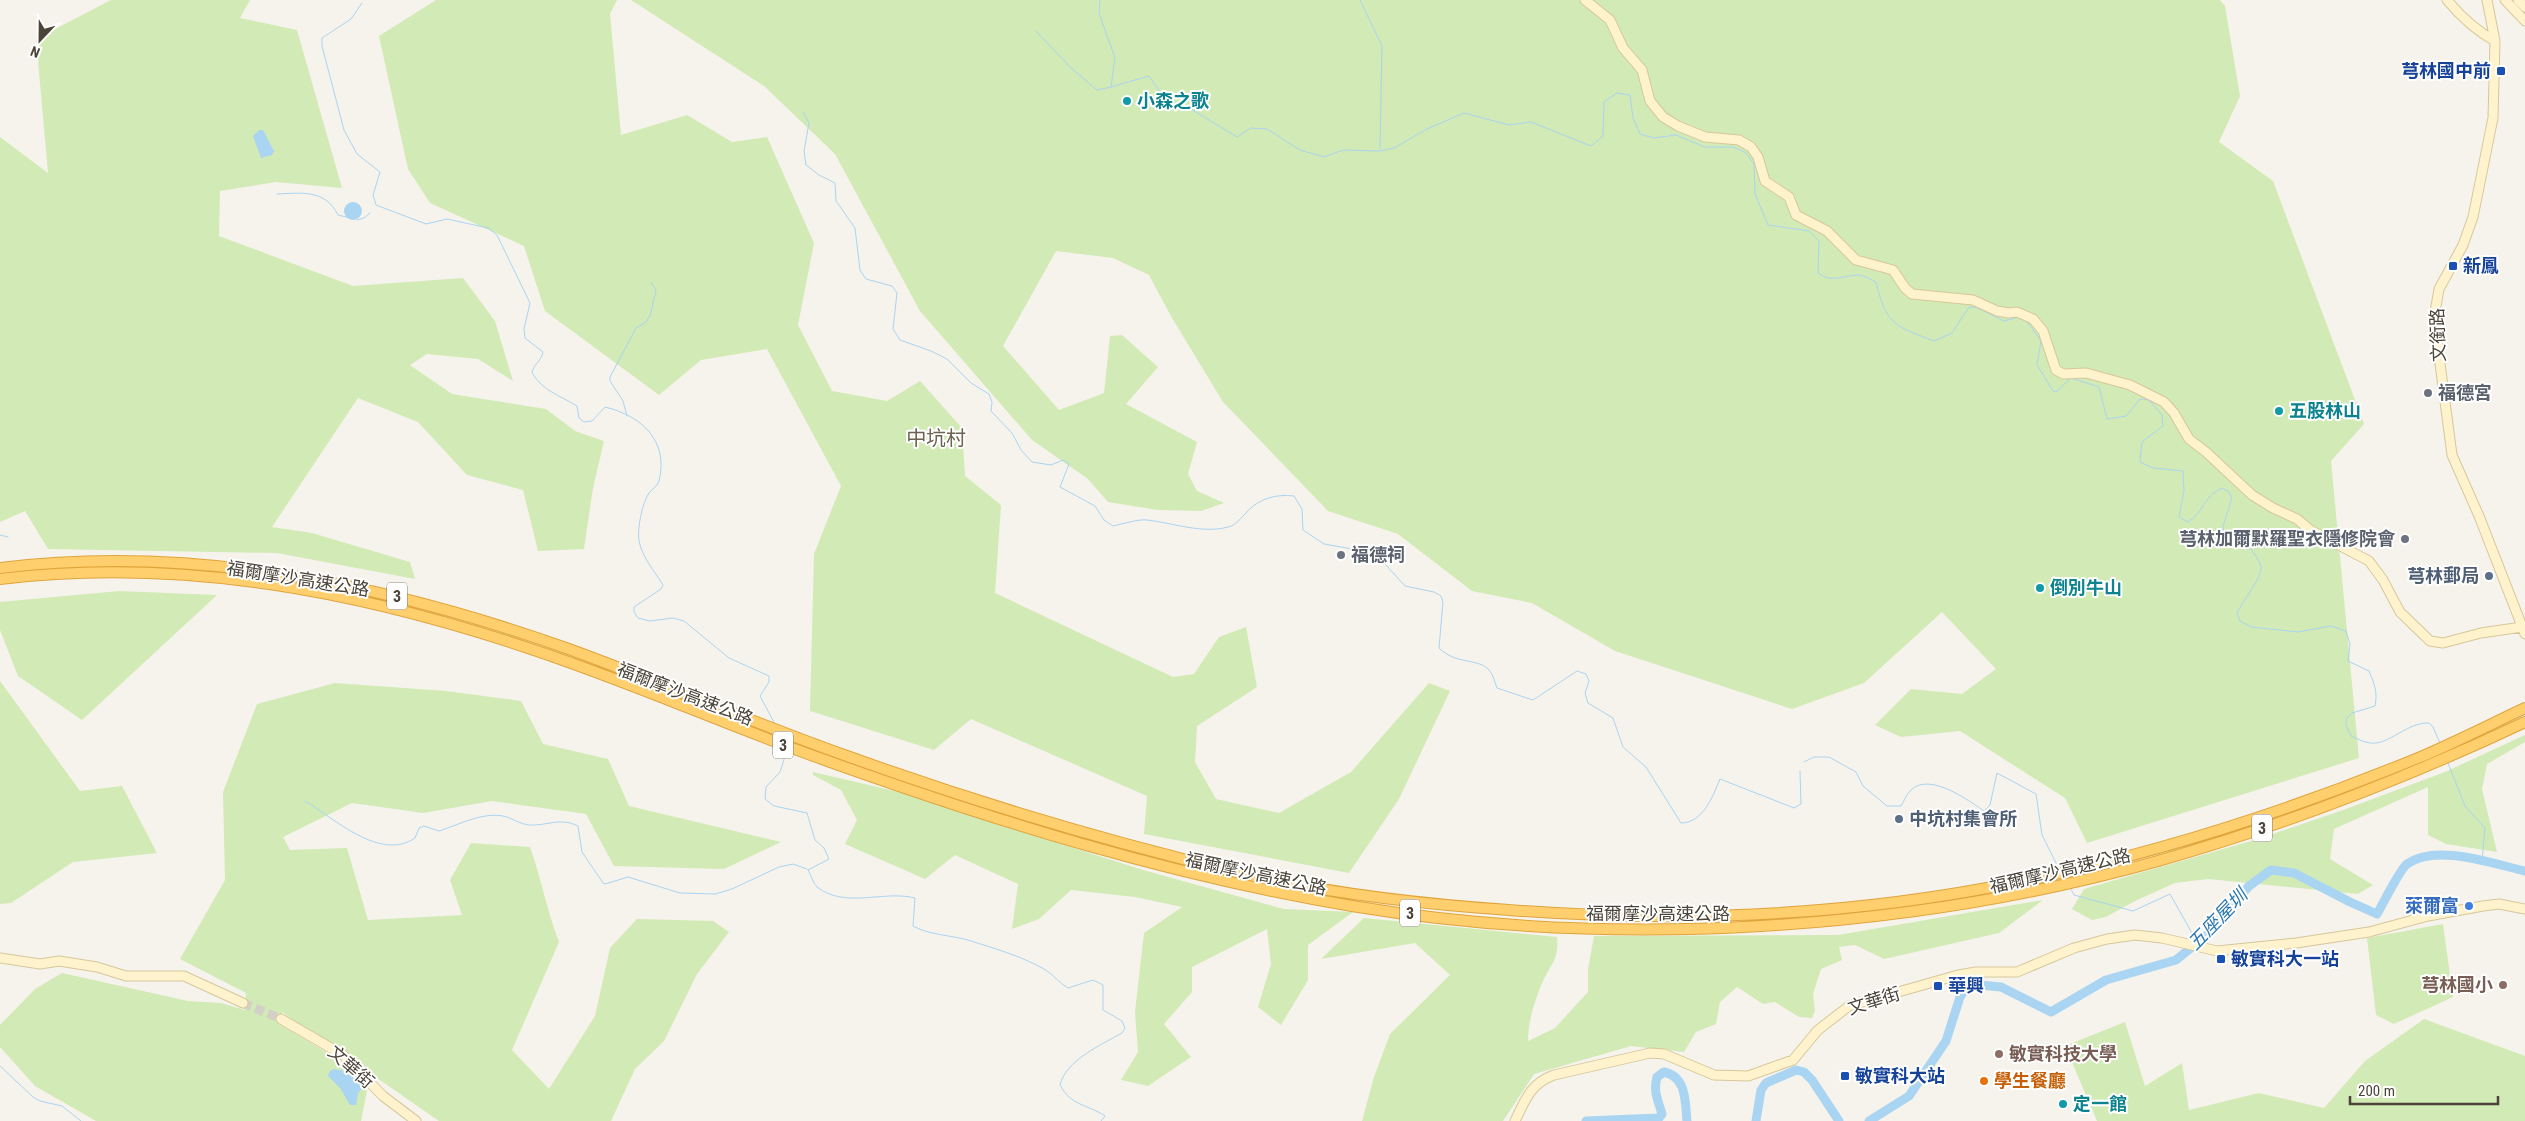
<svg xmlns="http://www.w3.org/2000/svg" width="2525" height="1121" viewBox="0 0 2525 1121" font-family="'Roboto Condensed','Noto Sans TC',sans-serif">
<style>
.green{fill:#d2eab5}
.water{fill:#a9d4f2}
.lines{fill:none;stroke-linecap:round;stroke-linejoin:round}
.stream{stroke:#a9d4f2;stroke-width:1}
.river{stroke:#a9d4f2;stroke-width:9}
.secondary-tunnel{stroke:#d4d0c8;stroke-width:9;stroke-dasharray:9 4.5;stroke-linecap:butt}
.secondary-casing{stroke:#d6c79b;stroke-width:11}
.highway-casing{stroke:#e0a43c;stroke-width:12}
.secondary{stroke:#fff3cd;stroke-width:9}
.highway{stroke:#ffcf6e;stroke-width:10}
.transit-dot{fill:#1a4fb4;stroke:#fff;stroke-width:2}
.culture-dot{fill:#0f9aa8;stroke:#fff;stroke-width:2}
.worship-dot{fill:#6b7280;stroke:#fff;stroke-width:2}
.service-dot{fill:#5c6f8a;stroke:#fff;stroke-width:2}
.shop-dot{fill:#3f7fe0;stroke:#fff;stroke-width:2}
.education-dot{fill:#8d6e63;stroke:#fff;stroke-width:2}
.food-dot{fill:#e8710a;stroke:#fff;stroke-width:2}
.labels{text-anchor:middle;stroke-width:4;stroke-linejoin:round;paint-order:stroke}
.shield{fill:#fff;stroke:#817c74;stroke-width:1}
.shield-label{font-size:16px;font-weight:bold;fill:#4b4439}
.transit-label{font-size:18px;font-weight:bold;fill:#164399;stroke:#fff;text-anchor:start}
.culture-label{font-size:18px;font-weight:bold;fill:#0d838f;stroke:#fff;text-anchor:start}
.street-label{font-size:18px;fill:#4b4439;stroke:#fff}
.worship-label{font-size:18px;font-weight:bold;fill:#5b616d;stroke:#fff;text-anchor:start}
.service-label{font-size:18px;font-weight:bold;fill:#4e5e75;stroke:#fff;text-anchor:end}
.shop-label{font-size:18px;font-weight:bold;fill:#366cbe;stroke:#fff;text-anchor:end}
.education-label{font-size:18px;font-weight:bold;fill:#785e54;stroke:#fff;text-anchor:end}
.food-label{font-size:18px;font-weight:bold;fill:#c56008;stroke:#fff;text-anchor:start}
.water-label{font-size:19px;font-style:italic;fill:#2e7ab2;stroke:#fff}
.quarter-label{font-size:20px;fill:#6e6250;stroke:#fff}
</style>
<rect width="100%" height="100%" fill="#f6f3ec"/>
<path class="green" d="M 111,0 L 250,0 L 240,18 L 297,30 L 342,188 L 276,182 L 220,191 L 219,236 L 353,286 L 463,278 L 495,321 L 513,381 L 478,359 L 427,354 L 410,365 L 452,394 L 546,409 L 575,431 L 604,441 L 593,488 L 584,549 L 538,551 L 523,490 L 467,475 L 418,422 L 358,398 L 272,527 L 312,533 L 410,562 L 415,579 L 277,553 L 48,549 L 25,511 L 0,522 L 0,137 L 48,173 L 36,39 Z
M 436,0 L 617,0 L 610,14 L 621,135 L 687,115 L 732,142 L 767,137 L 814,243 L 798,325 L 832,391 L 887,401 L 920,381 L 962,428 L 965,476 L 1001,505 L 995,593 L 1173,677 L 1194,674 L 1219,637 L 1246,627 L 1257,687 L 1197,726 L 1195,762 L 1216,799 L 1279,813 L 1351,772 L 1429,683 L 1450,691 L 1399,799 L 1349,873 L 1144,834 L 1147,796 L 971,719 L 934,750 L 810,711 L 814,554 L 841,486 L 767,349 L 701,360 L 659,395 L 545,311 L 524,246 L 430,203 L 408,169 L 379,36 Z
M 631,0 L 2220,0 L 2225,6 L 2240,96 L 2219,142 L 2273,181 L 2364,424 L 2331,461 L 2359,758 L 2087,843 L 2065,798 L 1960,731 L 1901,737 L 1875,725 L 1911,689 L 1962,694 L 1996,669 L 1942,612 L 1864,683 L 1792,709 L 1615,651 L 1532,603 L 1472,591 L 1398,534 L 1328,511 L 1223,402 L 1172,318 L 1149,275 L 1113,258 L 1056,251 L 1003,346 L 1059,410 L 1104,393 L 1110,336 L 1122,335 L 1158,367 L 1126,404 L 1197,442 L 1188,474 L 1197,491 L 1224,503 L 1201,511 L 1158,510 L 1108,502 L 1088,479 L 1032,440 L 920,311 L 835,154 L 764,86 Z
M 119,591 L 217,595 L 82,720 L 18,676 L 0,630 L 0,602 Z
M 0,681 L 80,791 L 122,786 L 157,853 L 73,862 L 11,903 L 0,904 Z
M 335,683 L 446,691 L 521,701 L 543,744 L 608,759 L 629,806 L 781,842 L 724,869 L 614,866 L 586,814 L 492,801 L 423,813 L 352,803 L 283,837 L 290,850 L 347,848 L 368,920 L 462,915 L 450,880 L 471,843 L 530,847 C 541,878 547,911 559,942 L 512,1050 L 549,1089 L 595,1016 L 610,948 L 637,919 L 713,921 L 729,932 L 697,974 L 664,1041 L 635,1069 L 611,1121 L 439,1121 L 282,1012 L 279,1024 L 334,1057 L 368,1085 L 361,1121 L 96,1121 L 35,1086 L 0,1047 L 0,1025 L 35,989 L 62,973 L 188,1001 L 221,1003 L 245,1010 L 246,993 L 180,959 L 225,880 L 223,792 L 257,704 Z
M 2525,735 L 2525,742 L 2487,764 L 2482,789 L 2497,852 L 2446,844 L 2428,835 L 2428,787 L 2334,829 L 2330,859 L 2373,885 L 2358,894 L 2208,879 L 2175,883 L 2135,901 L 2106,917 L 2092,920 L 2072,909 L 2084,889 L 2258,839 L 2346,809 L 2445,772 Z
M 813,772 L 899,792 L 1143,870 L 1284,909 L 1353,912 L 1308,945 L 1308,980 L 1281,1025 L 1258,1007 L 1271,964 L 1267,929 L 1192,967 L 1192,992 L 1164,1024 L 1191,1057 L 1148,1086 L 1121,1080 L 1138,1052 L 1135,1012 L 1144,933 L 1182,907 L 1135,897 L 1071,890 L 1039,919 L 1012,929 L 1018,884 L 955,855 L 925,879 L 845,844 L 857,820 L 841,790 L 813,775 Z
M 2043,900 L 1999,933 L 1884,959 L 1855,945 L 1839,947 L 1842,960 L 1821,969 L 1813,994 L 1815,1011 L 1812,1018 L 1799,1017 L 1775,1002 L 1763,1004 L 1737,987 L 1720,1002 L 1716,1024 L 1696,1032 L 1684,1052 L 1631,1046 L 1534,1074 L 1503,1121 L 1362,1121 L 1374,1077 L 1390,1034 L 1450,975 L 1415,943 L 1321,959 L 1364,918 L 1557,937 C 1559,959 1552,962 1543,981 C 1535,999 1528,1021 1528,1041 L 1555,1028 L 1588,992 L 1588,969 L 1594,936 L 1838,935 Z
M 2443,924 L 2453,997 L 2394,1024 L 2376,1015 L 2367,938 Z
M 2424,1019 L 2525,1056 L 2525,1121 L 2097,1121 L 2065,1046 L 2125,1022 L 2145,1086 L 2182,1063 L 2189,1110 L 2259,1093 L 2324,1108 L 2365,1061 Z"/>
<path class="water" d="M 259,130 L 263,130 L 274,151 L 272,155 L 261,158 L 253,136 Z
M344 211a9 9 0 1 1 18 0a9 9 0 1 1-18 0Z
M 334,1069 L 344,1071 L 365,1085 L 358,1093 L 356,1105 L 350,1105 L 340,1088 L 328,1076 L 330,1071 Z"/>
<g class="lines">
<path class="stream" d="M 1100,0 L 1099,13 L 1115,58 L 1111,87 L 1149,76 L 1165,99 L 1186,106 L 1237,137 L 1251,128 L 1267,129 L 1300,150 L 1324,157 L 1343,150 L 1380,151 L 1394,148 L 1427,129 L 1464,113 L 1509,125 L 1531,122 L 1591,146 L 1603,136 L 1604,102 L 1617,93 L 1630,95 L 1633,118 L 1640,134 L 1654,138 L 1676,135 L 1705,147 L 1733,147 L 1745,152 L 1754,164 L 1755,194 L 1768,225 L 1809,231 L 1819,241 L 1818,273 C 1831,283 1843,276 1857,275 C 1863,275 1870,279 1876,282 C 1886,325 1895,326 1934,341 L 1952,333 L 1969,307 L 1978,308 L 2004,321 L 2019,317 L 2028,323 L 2041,341 L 2037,365 L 2053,391 L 2056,392 L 2071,378 L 2099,387 L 2107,419 L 2126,416 L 2140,399 L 2149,400 L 2162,415 L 2163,426 L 2142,442 L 2140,462 L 2153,468 L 2183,471 L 2184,491 L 2179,517 L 2188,522 C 2205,511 2202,498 2222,488 L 2228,491 L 2232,498 L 2223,526 L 2224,538 L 2233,544 L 2251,549 C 2254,554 2260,561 2261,567 C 2262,578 2242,602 2237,613 L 2240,621 L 2251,627 L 2298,632 L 2331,626 L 2346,631 L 2350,644 L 2348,661 L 2369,671 C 2374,683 2378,692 2375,706 L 2352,713 L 2346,719 L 2346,725 L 2351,736 C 2357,739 2364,742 2370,743 C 2388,746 2407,722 2429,723 L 2433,727 L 2440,743
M 1360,0 L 1382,46 L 1380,149
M 362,3 L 351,19 L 322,38 L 322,46 L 344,130 L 357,154 L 380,172 L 373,195 L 376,205 L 426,224 L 447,219 L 488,228 L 497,235 L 530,303 L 524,329 L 525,338 L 543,352 C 542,361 533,364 532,373 C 543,391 559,395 577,406 L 579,418 L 584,422 L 592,421 L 605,407 C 642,416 669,441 659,481 C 657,487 652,489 649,493 C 642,504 637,528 639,541 C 642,557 655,572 663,585 L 661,589 L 634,607 L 634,612 L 638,618 L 650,621 L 673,618 L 684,621 L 729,658 L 769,676 L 769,682 L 760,696 L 776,726
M 1036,31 L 1070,67 L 1097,90 L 1111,87
M 803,112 L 809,123 L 804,151 L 806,165 L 819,175 L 835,183 L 836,201 L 855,228 L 860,270 L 866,279 L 892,286 L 897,293 L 893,329 L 900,340 L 931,351 L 947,359 L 971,383 L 989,394 L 992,402 L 991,411 L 1012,433 L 1021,450 L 1032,462 L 1051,465 L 1063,460 L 1069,464 L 1060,487 L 1095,506 L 1104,520 L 1113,526 C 1123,524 1137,519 1147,520 C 1173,523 1202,534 1228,527 C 1235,526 1241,518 1246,513 C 1259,498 1276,494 1294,496 L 1302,509 L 1303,530 L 1324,544 L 1375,553 L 1405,586 L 1434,592 L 1441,596 L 1443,602 L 1439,648 C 1456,665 1479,658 1489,670 C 1493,674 1495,683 1497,688 L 1533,700 L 1577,671 L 1586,674 L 1589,681 L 1585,693 L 1588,703 L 1613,718 L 1623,747 L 1646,767 L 1681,823 C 1703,823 1713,796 1720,779 L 1794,808 L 1801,804 L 1800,771
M 277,194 C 302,193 325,189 338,215 L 354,219
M 357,220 L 364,218 L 370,213
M 627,416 L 623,401 L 610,381 L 610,377 L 636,328 L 645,323 L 650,316 L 656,290 L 651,282
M 0,535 L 8,537
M 787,750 L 780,772 L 766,787 L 765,799 L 774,806 L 807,813 L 815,840 L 824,848 L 829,859 L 808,870 C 811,875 813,883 817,887 C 845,909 884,890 915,898 L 913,926 C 929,935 950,935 968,940 C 993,948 1021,956 1044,969 C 1053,974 1059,983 1068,988 L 1093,980 L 1103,985 L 1103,1010 L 1122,1021 L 1125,1028 L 1122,1033 C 1101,1045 1066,1060 1060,1085 C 1071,1106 1087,1104 1105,1116 L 1101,1121
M 1804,762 L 1814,757 L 1829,757 L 1856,772 L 1863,786 L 1887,806 L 1901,806 C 1904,801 1907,793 1912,789 C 1931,773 1968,800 1984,811 L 1990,805 L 1997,773 L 2036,794 L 2042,835 L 2059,869
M 2448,763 L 2465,806 L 2485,828 L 2482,861
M 305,801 C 334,818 380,862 415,838 L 419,828 L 424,826 L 439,831 C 458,825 482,812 503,816 C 512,818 520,824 529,825 C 547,826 560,817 578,826 L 582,852 L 603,883 L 605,884 L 628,877 L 680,893 L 715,894 L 732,889 L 779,867 L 793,864 L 807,869
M 2070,887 L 2074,895 L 2133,911 L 2170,894 L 2197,942
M 0,1066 L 33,1097 L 40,1101 L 62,1106 L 81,1121"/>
<path class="river" d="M 1586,1121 L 1659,1118 L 1662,1114 C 1658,1100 1653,1092 1657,1077 L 1664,1072 C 1687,1077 1685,1102 1687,1121
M 1756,1121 L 1761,1090 L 1766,1083 L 1796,1070 L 1804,1072 L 1812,1080 L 1839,1121
M 1869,1121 L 1909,1096 L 1946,1041 L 1960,997 L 1969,984 L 2001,987 L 2051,1012 L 2106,980 L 2176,960 L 2208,934 L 2249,886 L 2271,870 L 2294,873 L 2350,902 L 2377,914 C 2383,904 2400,869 2407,864 C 2436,843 2493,864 2525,871"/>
<path class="secondary-tunnel" d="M 243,1003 L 281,1019"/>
<g class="secondary-casing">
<path id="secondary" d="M 1585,0 L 1610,20 L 1623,48 L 1642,70 L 1650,101 L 1663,117 L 1678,126 L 1705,137 L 1739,140 L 1751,147 L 1758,157 L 1765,181 L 1789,197 L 1796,215 L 1827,231 L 1856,260 L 1893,270 L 1905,288 L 1912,294 L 1973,300 L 1997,311 L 2009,313 L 2017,312 L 2033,319 L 2043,331 L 2056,370 L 2063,374 L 2086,373 L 2130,385 L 2164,402 L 2174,413 L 2189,439 L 2206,452 L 2252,495 L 2273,508 L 2297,519 L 2310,530 L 2369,561 L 2383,580 L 2400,612 L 2430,641 L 2443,643 L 2481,633 L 2522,627
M 2447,0 C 2461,17 2475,30 2495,41
M 2487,0 L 2495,41 L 2493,118 L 2473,217 L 2463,245 L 2439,289 L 2434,318 L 2452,455 L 2479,516 L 2525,634
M 2505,0 L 2525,21
M 2518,0 L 2525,7
M 0,958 L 40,964 L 59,961 L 97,967 L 126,976 L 184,976 L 243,1003
M 281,1019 L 343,1055 L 383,1096 L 416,1121
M 1515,1121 C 1525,1100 1531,1083 1554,1075 L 1650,1053 L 1664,1054 L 1714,1075 L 1748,1076 L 1793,1060 L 1818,1030 L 1849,1006 L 1958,975 L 1976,972 L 2017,972 L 2074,948 L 2107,939 L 2135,935 L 2162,938 L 2217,951 L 2296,943 L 2369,932 L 2428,916 L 2483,906 L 2499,904 L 2525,909"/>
</g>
<g class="highway-casing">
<path id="highway" d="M 0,568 C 192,544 385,584 566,648 C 660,682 753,723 847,756 C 975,802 1105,841 1236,872 C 1325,893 1418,904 1509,910 C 1677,923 1852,916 2018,882 C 2155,854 2289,811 2418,758 C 2454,743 2489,725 2525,708
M 0,579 C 180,557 358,591 528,648 C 628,681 724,724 822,759 C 995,821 1171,876 1352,906 C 1611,949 1905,932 2158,861 C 2284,825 2407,778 2525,722"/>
</g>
<use href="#secondary" class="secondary"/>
<use href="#highway" class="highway"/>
</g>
<g class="transit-dot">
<rect x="2496" y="66" width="10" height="10" rx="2.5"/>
<rect x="2448" y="261" width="10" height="10" rx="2.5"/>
<rect x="2216" y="954" width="10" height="10" rx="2.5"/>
<rect x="1933" y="981" width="10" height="10" rx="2.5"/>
<rect x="1840" y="1071" width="10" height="10" rx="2.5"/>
</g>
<g class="culture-dot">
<circle cx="1127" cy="101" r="5"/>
<circle cx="2279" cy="411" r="5"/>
<circle cx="2040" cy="588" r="5"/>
<circle cx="2063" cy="1104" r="5"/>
</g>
<g class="worship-dot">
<circle cx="2428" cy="393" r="5"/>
<circle cx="2405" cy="539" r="5"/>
<circle cx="1341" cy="555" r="5"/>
</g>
<g class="service-dot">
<circle cx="2489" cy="576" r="5"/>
<circle cx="1899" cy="819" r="5"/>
</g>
<circle class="shop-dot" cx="2469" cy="906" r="5"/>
<g class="education-dot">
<circle cx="2503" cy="985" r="5"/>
<circle cx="1999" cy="1054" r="5"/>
</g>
<circle class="food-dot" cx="1984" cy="1081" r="5"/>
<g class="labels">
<g class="shield">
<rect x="387" y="582.5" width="20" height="27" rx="4"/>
<rect x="773" y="731.5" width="20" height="27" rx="4"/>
<rect x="2252" y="814.5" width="20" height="27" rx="4"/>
<rect x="1400" y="899.5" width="20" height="27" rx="4"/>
</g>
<g class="shield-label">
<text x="397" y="602">3</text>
<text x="783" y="751">3</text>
<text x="2262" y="834">3</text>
<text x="1410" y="919">3</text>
</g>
<g class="transit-label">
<text x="2491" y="77" text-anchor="end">芎林國中前</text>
<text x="2463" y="272">新鳳</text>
<text x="2231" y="965">敏實科大一站</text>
<text x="1948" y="992">華興</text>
<text x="1855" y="1082">敏實科大站</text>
</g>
<g class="culture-label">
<text x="1137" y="107">小森之歌</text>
<text x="2289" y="417">五股林山</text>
<text x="2050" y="594">倒別牛山</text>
<text x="2073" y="1110">定一館</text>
</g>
<g class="street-label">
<text transform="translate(2438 335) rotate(-92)" y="6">文銜路</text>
<text transform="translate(298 579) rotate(9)" y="6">福爾摩沙高速公路</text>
<text transform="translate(685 694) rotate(21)" y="6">福爾摩沙高速公路</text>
<text transform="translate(2060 871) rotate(-13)" y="6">福爾摩沙高速公路</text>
<text transform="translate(1256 874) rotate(12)" y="6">福爾摩沙高速公路</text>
<text x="1658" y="920">福爾摩沙高速公路</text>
<text transform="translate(1874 1001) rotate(-17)" y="6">文華街</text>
<text transform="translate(351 1067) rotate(41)" y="6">文華街</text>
</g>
<g class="worship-label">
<text x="2438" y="399">福德宮</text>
<text x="2395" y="545" text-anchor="end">芎林加爾默羅聖衣隱修院會</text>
<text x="1351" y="561">福德祠</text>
</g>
<g class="service-label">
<text x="2479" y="582">芎林郵局</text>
<text x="1909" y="825" text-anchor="start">中坑村集會所</text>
</g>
<g class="shop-label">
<text x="2459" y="912">萊爾富</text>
</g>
<g class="education-label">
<text x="2493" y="991">芎林國小</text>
<text x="2009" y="1060" text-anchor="start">敏實科技大學</text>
</g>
<g class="food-label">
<text x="1994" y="1087">學生餐廳</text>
</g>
<g class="water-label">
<text transform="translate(2217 919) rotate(-46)" y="7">五座屋圳</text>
</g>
<g class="quarter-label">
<text x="936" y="445">中坑村</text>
</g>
</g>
<g transform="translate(40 40) rotate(202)" stroke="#ffffff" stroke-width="4" paint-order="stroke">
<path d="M0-4L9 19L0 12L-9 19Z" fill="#4b4439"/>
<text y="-8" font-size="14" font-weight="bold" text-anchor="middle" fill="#4b4439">N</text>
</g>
<path d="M2350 1096v8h148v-8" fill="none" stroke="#4b4439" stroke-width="2.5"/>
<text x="2358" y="1096" font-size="15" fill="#4b4439" stroke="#ffffff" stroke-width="4" paint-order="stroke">200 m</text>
</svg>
